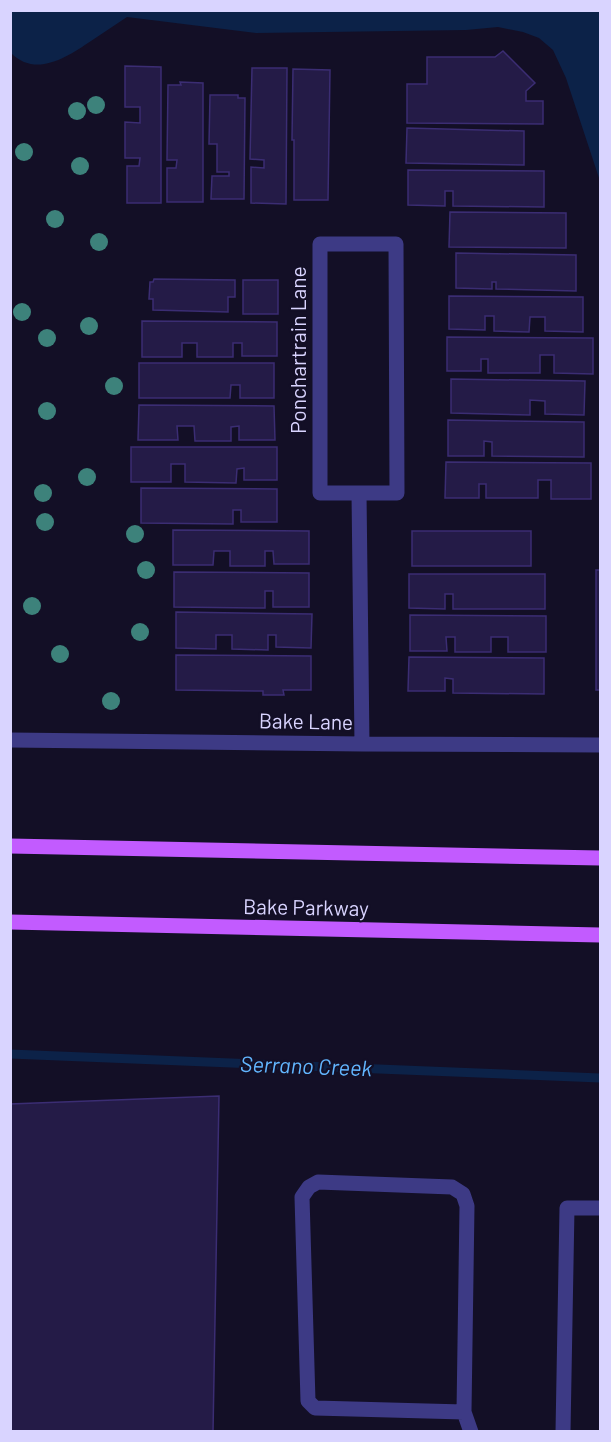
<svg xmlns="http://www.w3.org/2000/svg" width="611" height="1442" viewBox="0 0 611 1442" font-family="Barlow,sans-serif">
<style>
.water{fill:#0c2248}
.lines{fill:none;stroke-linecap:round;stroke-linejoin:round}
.stream{stroke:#0c2248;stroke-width:9}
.building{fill:#241b47;stroke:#3b2d73;stroke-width:1.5}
.service{stroke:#3d3a85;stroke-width:15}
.minor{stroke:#3d3a85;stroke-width:15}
.primary{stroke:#c25bff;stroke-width:15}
.tree{fill:#3d827b}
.labels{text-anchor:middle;stroke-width:4.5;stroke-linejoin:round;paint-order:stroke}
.street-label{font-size:21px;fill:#d9d4ff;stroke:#130f26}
.water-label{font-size:22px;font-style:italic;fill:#62b6ff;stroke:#130f26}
</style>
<rect width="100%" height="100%" fill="#130f26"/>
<path class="water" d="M 10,11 L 600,11 L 600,181 L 566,78 L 553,50 L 539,38 L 523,32 L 498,27 L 466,30 L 256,33 L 127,17 C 115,25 103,33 91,41 C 67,57 36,78 11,53 Z"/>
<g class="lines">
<path class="stream" d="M 10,1054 L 600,1078"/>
</g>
<path class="building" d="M 503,51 L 535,83 L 526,91 L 526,101 L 543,101 L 543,124 L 407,123 L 407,84 L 427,84 L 427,57 L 495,57 Z
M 125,66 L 161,67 L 161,203 L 127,203 L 127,166 L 139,166 L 140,158 L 125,158 L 125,122 L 140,123 L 140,107 L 125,107 Z
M 252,68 L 287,68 L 286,204 L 251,203 L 251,167 L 264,168 L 264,160 L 250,159 Z
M 293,69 L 330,70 L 328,200 L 294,200 L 294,140 L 292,140 Z
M 180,82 L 203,83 L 203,202 L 167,202 L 167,168 L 176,168 L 177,160 L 167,160 L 168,85 L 181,85 Z
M 210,95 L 238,95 L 238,98 L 245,98 L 244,199 L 211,199 L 212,176 L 229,176 L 229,172 L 217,172 L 217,144 L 209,144 Z
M 407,128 L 524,131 L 524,165 L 406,163 Z
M 408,170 L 544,171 L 544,207 L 453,206 L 453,191 L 445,191 L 445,206 L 408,205 Z
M 450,212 L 566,213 L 566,248 L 449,247 Z
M 456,253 L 576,255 L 576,291 L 496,289 L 496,282 L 492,282 L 492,289 L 456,288 Z
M 154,279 L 235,280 L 235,297 L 228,297 L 228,312 L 153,310 L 153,299 L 149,299 L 150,282 L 153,282 Z
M 243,280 L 278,280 L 278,314 L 243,314 Z
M 449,296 L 583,297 L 583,332 L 545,331 L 545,317 L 530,317 L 529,332 L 494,331 L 494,316 L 485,316 L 485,330 L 449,329 Z
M 142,321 L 277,322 L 277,356 L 242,356 L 242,343 L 233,343 L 233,357 L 197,357 L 197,343 L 182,343 L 182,357 L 142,357 Z
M 447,337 L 593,338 L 593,374 L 554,373 L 554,355 L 540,355 L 540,373 L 488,373 L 488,359 L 481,359 L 481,371 L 447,371 Z
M 139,363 L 274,363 L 274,398 L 240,398 L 240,385 L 231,385 L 230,398 L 139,398 Z
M 451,379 L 585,381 L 584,415 L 545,414 L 545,401 L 530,400 L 530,415 L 451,413 Z
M 139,405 L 274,406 L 275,440 L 239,440 L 239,426 L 231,427 L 231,441 L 195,441 L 194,426 L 177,426 L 178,440 L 138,440 Z
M 448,420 L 584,422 L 584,457 L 492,456 L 492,442 L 484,441 L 484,456 L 448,456 Z
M 131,447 L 277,447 L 277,480 L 244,480 L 244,468 L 237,469 L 236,483 L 185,482 L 185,464 L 171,464 L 171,482 L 131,482 Z
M 446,462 L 591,463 L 591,499 L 551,499 L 551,480 L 538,480 L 538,498 L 486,498 L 486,484 L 479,484 L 479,498 L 445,498 Z
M 141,488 L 277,489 L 277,522 L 241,522 L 241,510 L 233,510 L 233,524 L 141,523 Z
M 173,530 L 309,531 L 309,564 L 274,564 L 273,551 L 265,551 L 265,566 L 230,566 L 230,551 L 214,551 L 213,565 L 173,565 Z
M 412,531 L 531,531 L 531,566 L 412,566 Z
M 596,570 L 600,570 L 600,690 L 596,690 Z
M 174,572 L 309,573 L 309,607 L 273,607 L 273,591 L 265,591 L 265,608 L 174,607 Z
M 409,574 L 545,574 L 545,609 L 453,609 L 453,594 L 445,594 L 445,609 L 409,608 Z
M 176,612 L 312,614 L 311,648 L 276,647 L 276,635 L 268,635 L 268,650 L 232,649 L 232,635 L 216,635 L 216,649 L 176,648 Z
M 410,615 L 546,616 L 546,652 L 508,652 L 508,637 L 491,637 L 491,652 L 455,652 L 455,637 L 446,637 L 447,651 L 410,651 Z
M 176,655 L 311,656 L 311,690 L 283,690 L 284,695 L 263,695 L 263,691 L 176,690 Z
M 409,657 L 544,658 L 544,694 L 453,693 L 453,679 L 445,678 L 445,691 L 408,691 Z
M 219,1096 L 213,1432 L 10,1432 L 10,1104 Z"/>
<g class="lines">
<path class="service" d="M 464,1412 L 315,1408 L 308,1401 L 302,1197 L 309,1187 L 318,1182 L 452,1187 L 463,1194 L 467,1206 L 464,1412 L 471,1432
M 563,1432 L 567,1208 L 600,1208"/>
<path class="minor" d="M 359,493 L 320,493 L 320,244 L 396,244 L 397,493 L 359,493 L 362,744
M 10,740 L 362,744 L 600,745"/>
<path class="primary" d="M 10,846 L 600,858
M 10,922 L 600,935"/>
</g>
<g class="tree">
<circle cx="96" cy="105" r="9"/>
<circle cx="77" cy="111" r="9"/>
<circle cx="24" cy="152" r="9"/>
<circle cx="80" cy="166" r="9"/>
<circle cx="55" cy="219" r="9"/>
<circle cx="99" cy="242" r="9"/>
<circle cx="22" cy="312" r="9"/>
<circle cx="89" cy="326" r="9"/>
<circle cx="47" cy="338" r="9"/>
<circle cx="114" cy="386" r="9"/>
<circle cx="47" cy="411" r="9"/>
<circle cx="87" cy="477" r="9"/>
<circle cx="43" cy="493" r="9"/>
<circle cx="45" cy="522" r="9"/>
<circle cx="135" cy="534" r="9"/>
<circle cx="146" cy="570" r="9"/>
<circle cx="32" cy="606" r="9"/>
<circle cx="140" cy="632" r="9"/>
<circle cx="60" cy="654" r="9"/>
<circle cx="111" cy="701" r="9"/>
</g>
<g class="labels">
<g class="street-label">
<text transform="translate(299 350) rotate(-90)" y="7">Ponchartrain Lane</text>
<text transform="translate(306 722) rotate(1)" y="7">Bake Lane</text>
<text transform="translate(306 908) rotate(1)" y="7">Bake Parkway</text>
</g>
<g class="water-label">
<text transform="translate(306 1066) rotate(2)" y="8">Serrano Creek</text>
</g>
</g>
<rect width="611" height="1442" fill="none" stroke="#d9d4ff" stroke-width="24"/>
</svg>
